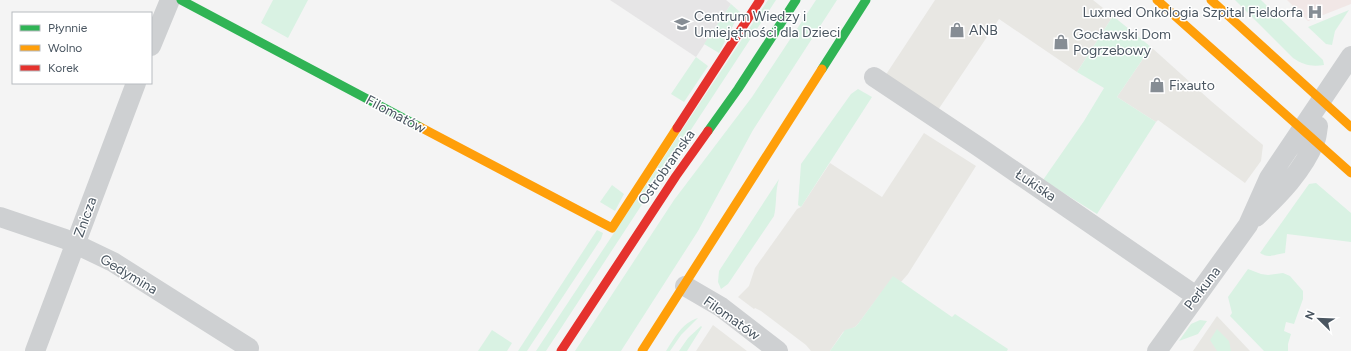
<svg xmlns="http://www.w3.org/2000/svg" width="1351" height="351" viewBox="0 0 1351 351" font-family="Figtree,sans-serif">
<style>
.commercial{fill:#e8e7e3}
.education{fill:#e6e5e6}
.medical{fill:#f1e7e6}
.green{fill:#d9f2e3}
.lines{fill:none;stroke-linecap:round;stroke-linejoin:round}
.street{stroke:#ced0d2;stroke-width:20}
.fast{stroke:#30b455;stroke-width:9}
.slow{stroke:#ff9f0a;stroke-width:9}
.jam{stroke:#e5322d;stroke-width:9}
.labels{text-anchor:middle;stroke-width:3;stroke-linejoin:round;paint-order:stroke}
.poi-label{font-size:14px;fill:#4a5661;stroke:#fff;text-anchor:start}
.street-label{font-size:14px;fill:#4a5661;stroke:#fff}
</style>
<rect width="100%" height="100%" fill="#f4f4f4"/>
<path class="commercial" d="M 935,0 L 1093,0 L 1113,16 L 1077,72 L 999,19 L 938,110 L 885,76 Z
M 1151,47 L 1211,101 L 1263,145 L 1261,161 L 1245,183 L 1158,120 L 1156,122 L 1117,97 Z
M 924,133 L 976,166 L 908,274 L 901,282 L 893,277 L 858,324 L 855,327 L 843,332 L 830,351 L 811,351 L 806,345 L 761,311 L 755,308 L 754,309 L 738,297 L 749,286 L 755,268 L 797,209 L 801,207 L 830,163 L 882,197 Z
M 1217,316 L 1250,351 L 1193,351 Z
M 713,325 L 747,351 L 696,351 Z"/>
<path class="education" d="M 610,0 L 726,0 L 731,4 L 696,57 Z"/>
<path class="medical" d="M 1287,0 L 1351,0 L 1351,4 L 1308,21 Z"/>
<path class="green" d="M 273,0 L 308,0 L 288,38 L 261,23 Z
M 768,0 L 776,0 L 546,351 L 536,351 Z
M 816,0 L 837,0 L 753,130 L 698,231 L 621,351 L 575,351 L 674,200 L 752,97 Z
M 1235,0 L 1261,0 L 1323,60 L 1324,65 C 1312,67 1303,65 1293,58 Z
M 731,4 L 740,12 L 719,53 L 704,44 Z
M 1349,10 L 1335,31 L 1332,45 L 1326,44 L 1308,27 Z
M 1113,16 L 1151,47 L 1117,97 L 1156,122 L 1097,214 L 1043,180 L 1084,121 L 1104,88 L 1077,72 Z
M 696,57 L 708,66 L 684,102 L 671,94 Z
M 858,89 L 872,97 L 801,207 L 798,205 L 801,164 L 851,94 Z
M 779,179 C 775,191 777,204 774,216 L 728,284 L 721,289 L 718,282 L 719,271 Z
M 1316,183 L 1351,213 L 1351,242 L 1287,234 L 1285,253 C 1275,254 1269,259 1260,253 L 1309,184 Z
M 612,185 L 624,194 L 615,211 L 600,202 Z
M 597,230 L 603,233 L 601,239 L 527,351 L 518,351 Z
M 1248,269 L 1261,274 L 1268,275 L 1283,273 L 1290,276 L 1303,291 L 1303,299 L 1294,324 L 1286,322 L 1284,331 L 1291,334 L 1288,344 L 1288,351 L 1264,351 L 1230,316 L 1232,313 L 1228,297 Z
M 893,276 L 952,317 L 955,314 L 1008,349 L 1007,351 L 830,351 L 845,330 L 855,327 L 858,324 Z
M 698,318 L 681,335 L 670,351 L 666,351 C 675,337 682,323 698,318 Z
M 1200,320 L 1207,321 L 1198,334 L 1179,341 L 1191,324 Z
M 701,326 L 702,327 L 687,351 L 679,351 L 688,338 Z
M 1217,329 L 1229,341 L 1231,351 L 1217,351 L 1210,340 Z
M 492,330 L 512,343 L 507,351 L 478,351 Z"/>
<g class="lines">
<path class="street" d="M 151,46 L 170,0
M 874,77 L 979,147 L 1196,296
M 0,217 L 65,239 L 113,262 L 249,348
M 1256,217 C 1279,195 1303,171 1315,141 C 1317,137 1317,131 1318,126
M 685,286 L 721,307 L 778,351
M 35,351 L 136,83
M 1157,351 L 1248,225 L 1269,178 L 1351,56"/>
<path class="fast" d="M 181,0 L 420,127
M 822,69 L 866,0
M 708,131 L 738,89 L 796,0"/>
<path class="slow" d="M 1157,0 L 1351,173
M 1211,0 L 1351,127
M 420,127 L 612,228 L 677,128
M 642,351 L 822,69"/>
<path class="jam" d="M 677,128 L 760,0
M 561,351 L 676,176 L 708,131"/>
</g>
<defs>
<g id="hospital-bare" transform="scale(1.2)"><path d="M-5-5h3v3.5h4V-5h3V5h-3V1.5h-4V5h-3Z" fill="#868d94" stroke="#fff" stroke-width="2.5" paint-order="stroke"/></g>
<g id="school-bare" transform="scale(1.2)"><path d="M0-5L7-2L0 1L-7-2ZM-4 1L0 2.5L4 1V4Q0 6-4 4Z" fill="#868d94" stroke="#fff" stroke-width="2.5" paint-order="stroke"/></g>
<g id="shop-bare" transform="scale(1.2)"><path d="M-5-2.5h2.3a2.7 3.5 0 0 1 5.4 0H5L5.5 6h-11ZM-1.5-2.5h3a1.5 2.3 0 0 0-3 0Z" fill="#868d94" stroke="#fff" stroke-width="2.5" paint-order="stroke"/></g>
</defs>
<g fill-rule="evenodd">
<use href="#hospital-bare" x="1315" y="12"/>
<use href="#school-bare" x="682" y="24"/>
<use href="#shop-bare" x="957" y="30"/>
<use href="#shop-bare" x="1061" y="42"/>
<use href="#shop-bare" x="1157" y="85"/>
</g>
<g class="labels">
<g class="poi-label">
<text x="1303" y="17" text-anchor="end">Luxmed Onkologia Szpital Fieldorfa</text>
<text x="694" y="21">Centrum Wiedzy i<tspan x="694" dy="16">Umiejętności dla Dzieci</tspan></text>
<text x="969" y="35">ANB</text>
<text x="1073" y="39">Gocławski Dom<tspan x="1073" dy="16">Pogrzebowy</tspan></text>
<text x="1169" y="90">Fixauto</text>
</g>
<g class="street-label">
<text transform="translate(396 114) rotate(28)" y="5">Filomatów</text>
<text transform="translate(666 167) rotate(-55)" y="5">Ostrobramska</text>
<text transform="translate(1036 185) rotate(34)" y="5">Łukiska</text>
<text transform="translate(85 217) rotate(-70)" y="5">Znicza</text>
<text transform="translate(129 274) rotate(31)" y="5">Gedymina</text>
<text transform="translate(1202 288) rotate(-53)" y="5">Perkuna</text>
<text transform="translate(732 318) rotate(35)" y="5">Filomatów</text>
</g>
</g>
<rect x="12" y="12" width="140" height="72" fill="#ffffff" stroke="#b7bbc0"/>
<rect x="20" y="25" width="20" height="6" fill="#30b455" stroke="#b7bbc0"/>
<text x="48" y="32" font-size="12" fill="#4a5661">Płynnie</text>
<rect x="20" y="45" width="20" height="6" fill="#ff9f0a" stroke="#b7bbc0"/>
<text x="48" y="52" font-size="12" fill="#4a5661">Wolno</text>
<rect x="20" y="65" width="20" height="6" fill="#e5322d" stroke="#b7bbc0"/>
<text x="48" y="72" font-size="12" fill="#4a5661">Korek</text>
<g transform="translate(1319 319) rotate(293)" stroke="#ffffff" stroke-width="3" paint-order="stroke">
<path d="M0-3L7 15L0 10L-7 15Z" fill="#4a5661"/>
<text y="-6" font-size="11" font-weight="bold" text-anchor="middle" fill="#4a5661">N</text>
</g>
</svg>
